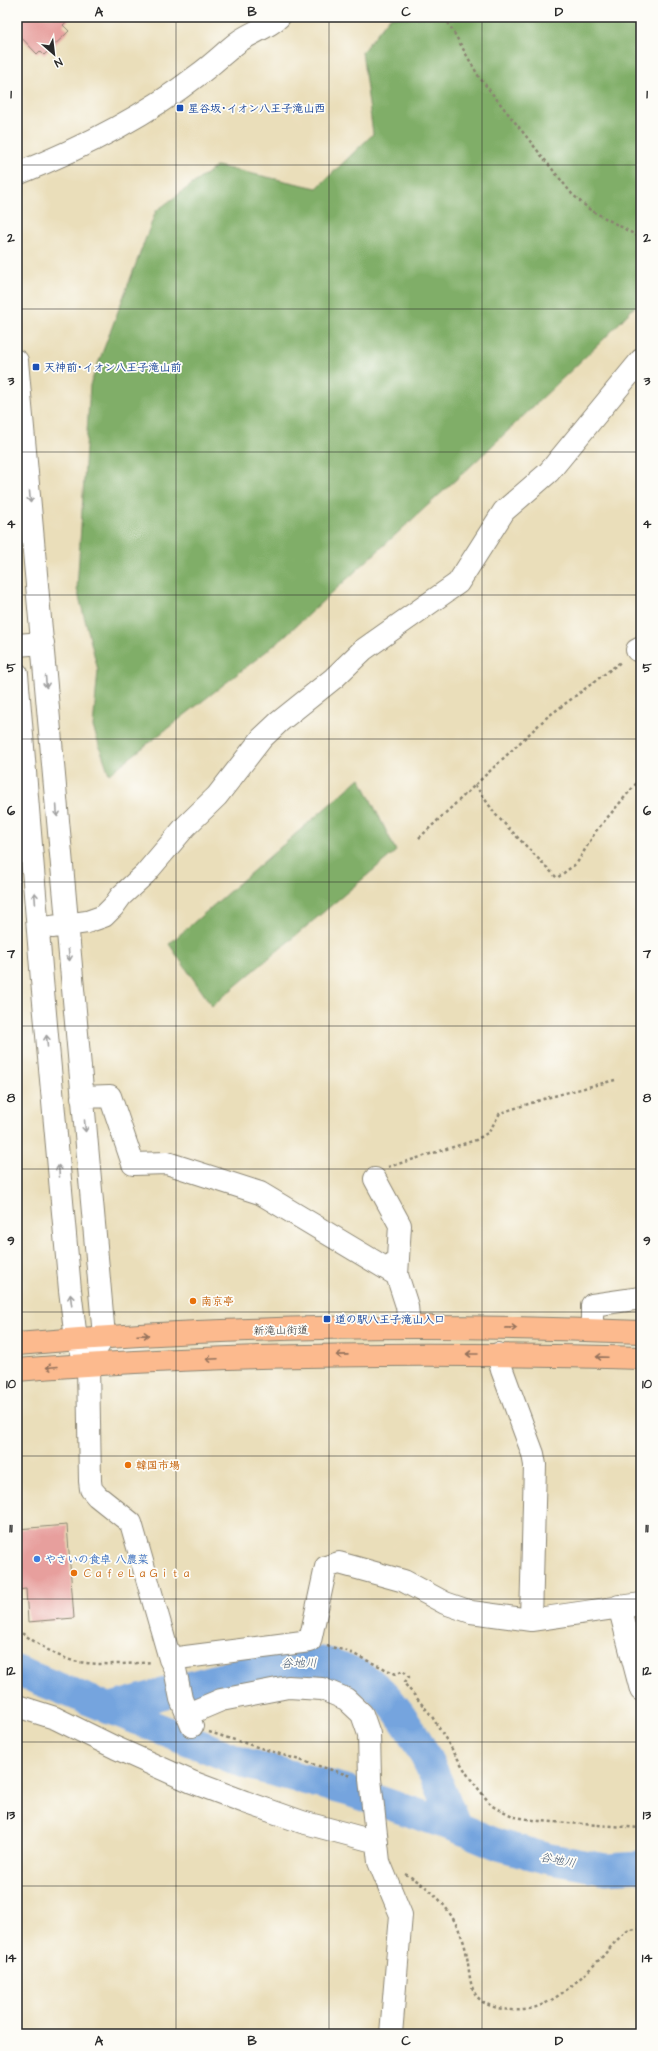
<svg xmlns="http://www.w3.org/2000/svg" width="658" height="2051" viewBox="0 0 658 2051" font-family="'Architects Daughter','Klee One',sans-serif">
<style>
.forest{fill:#80ae67;stroke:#566c49}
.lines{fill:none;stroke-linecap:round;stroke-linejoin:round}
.river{stroke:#74a4de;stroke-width:31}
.building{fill:#e79f9d}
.minor-casing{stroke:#8a8472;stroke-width:24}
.major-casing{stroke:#8a8472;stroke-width:24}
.path{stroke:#8a8472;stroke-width:2.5;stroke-dasharray:3 3;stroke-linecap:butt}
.minor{stroke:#fff;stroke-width:22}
.major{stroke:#fcba8e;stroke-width:22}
.oneway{stroke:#a0a0a0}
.oneway2{stroke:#94725c}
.grid{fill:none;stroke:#2b2b2b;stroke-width:1;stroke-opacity:0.55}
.transit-dot{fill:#1a4fb4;stroke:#fdfcf7;stroke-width:1.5}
.food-dot{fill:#e8710a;stroke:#fdfcf7;stroke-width:1.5}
.shop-dot{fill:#3f7fe0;stroke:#fdfcf7;stroke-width:1.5}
.labels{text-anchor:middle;stroke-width:3.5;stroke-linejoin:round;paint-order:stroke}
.transit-label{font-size:11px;font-weight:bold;fill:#164399;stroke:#fdfcf7;text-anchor:start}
.food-label{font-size:11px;font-weight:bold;fill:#c56008;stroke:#fdfcf7;text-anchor:start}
.street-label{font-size:11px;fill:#2b2b2b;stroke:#fdfcf7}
.shop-label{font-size:11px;font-weight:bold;fill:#366cbe;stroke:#fdfcf7;text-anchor:start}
.water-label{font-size:12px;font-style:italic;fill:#485b73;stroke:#fdfcf7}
.neatline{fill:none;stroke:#2b2b2b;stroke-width:1.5}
.grid-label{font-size:13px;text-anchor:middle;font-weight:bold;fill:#2b2b2b}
</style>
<rect width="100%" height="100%" fill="#fdfcf7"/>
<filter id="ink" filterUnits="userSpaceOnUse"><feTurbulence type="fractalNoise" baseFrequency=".025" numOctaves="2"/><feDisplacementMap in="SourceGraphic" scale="8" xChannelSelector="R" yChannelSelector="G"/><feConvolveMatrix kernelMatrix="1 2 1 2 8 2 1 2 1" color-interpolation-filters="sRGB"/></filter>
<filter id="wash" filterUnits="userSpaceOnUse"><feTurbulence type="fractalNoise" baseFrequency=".012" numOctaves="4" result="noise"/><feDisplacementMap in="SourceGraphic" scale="16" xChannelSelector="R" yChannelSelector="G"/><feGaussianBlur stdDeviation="0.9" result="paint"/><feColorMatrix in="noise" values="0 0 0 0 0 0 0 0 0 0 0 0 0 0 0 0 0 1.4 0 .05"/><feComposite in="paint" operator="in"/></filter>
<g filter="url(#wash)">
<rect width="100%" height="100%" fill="#eadeba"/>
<path class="forest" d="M 390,17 L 641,17 L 641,300 L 605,338 L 473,464 L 277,643 L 109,774 L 93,727 L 98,670 L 77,589 L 90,385 L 156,211 L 217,166 L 317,188 L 373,134 L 362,52 Z
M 360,778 L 396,851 L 212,1006 L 169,944 Z"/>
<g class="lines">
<path class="river" d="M 17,1671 L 247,1764 L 349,1791 L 456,1827 L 499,1845 L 545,1858 L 606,1869 L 641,1867
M 108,1709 C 146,1698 184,1688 222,1678 C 248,1670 288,1657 314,1661 C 342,1664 369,1677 388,1699 C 420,1736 438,1782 456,1827"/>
</g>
<g id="blocks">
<path class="building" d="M 17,17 L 72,17 L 63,25 L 69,31 L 44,55 L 40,51 L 37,54 L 17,33 Z
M 67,1525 L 74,1618 L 28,1622 L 26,1589 L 17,1590 L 17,1529 Z"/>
</g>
</g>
<g filter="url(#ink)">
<use href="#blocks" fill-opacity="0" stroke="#8a8472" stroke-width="1"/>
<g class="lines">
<g class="minor-casing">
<path id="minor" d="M 17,174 C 80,149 144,117 198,75 C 212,65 224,53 238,42 C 250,33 268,28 279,17
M 17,361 L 104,1336 L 94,1353
M 17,645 L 43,643
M 637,650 L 641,648
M 17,674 L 42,980 L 70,1290 L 76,1339 L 88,1364 L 90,1481 L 91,1489 L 97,1496 L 131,1523 L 170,1659 L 175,1669 L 181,1699 L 192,1726
M 52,927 L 87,922 L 104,916 L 113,907 L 121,896 L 145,874 L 185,827 L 217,796 L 262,738 L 279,722 L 334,678 L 363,650 L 458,583 L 504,511 L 549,472 L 641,360
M 82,1097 L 110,1096 L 133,1164 L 167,1163 L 260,1193 L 397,1275 L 407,1306 L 409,1327
M 375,1179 L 400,1225 L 397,1275
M 592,1330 L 592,1305 L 641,1298
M 498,1354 L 502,1370 L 533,1454 L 535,1465 L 531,1620
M 619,1606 L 641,1690
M 170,1659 L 310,1641 L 326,1567 L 339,1563 L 404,1581 L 445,1603 L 471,1612 L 531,1620 L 641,1604
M 17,1706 L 55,1718 L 116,1748 L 192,1782 L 245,1802 L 302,1822 L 377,1842
M 188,1714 L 221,1700 L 288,1687 L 322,1689 L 346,1699 L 362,1714 L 369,1734 L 370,1779 L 379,1862 L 401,1915 L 391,2034"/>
</g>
<g class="major-casing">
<path id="major" d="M 17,1344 C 224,1326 433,1323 641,1332
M 17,1370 C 224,1353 433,1352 641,1358"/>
</g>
<path class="path" d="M 445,17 L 479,77 L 572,194 L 589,209 L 641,238
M 475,785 L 496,815 L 557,878 L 577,863 L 596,831 L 641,778
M 419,838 L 546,718 L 622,661
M 388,1167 L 476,1140 L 489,1132 L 500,1113 L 550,1097 L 615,1080
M 17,1630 C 34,1641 54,1656 74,1661 C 97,1666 129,1664 152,1662
M 327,1646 L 347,1651 L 396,1674 L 403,1670 L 409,1677 L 404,1683 L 431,1715 L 469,1777 L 492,1806 L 515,1817 L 539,1821 L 641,1828
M 209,1732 L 351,1776
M 405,1874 C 433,1888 452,1910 463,1940 C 475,1976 459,2006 512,2010 C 547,2014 580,1979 603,1956 C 610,1948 618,1938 626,1932 C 630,1929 637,1929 641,1929"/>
<use href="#minor" class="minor"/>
<use href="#major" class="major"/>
</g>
<defs><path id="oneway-shaft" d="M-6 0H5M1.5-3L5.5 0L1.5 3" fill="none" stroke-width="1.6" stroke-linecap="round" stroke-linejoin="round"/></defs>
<g class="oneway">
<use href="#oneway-shaft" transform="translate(30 497) rotate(85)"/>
<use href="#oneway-shaft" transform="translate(46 682) rotate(85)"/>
<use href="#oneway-shaft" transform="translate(57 811) rotate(86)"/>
<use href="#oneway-shaft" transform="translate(35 898) rotate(-94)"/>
<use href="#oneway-shaft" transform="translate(69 955) rotate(84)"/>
<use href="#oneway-shaft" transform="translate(47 1041) rotate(-95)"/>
<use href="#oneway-shaft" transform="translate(85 1126) rotate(85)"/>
<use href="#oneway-shaft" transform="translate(59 1171) rotate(-95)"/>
<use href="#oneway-shaft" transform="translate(71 1300) rotate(-97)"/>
</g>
<g class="oneway2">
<use href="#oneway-shaft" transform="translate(511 1328) rotate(1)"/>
<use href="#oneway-shaft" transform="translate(143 1335) rotate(-2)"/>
<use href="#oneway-shaft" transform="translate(472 1354) rotate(180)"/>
<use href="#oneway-shaft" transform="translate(342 1355) rotate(179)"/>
<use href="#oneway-shaft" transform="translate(602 1357) rotate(-178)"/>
<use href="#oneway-shaft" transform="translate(212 1359) rotate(177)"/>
<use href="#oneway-shaft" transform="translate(52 1367) rotate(175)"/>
</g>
</g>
<path class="grid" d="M 176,17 L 176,2034M 329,17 L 329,2034M 482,17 L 482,2034M 17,165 L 641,165M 17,309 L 641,309M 17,452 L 641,452M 17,595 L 641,595M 17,739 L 641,739M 17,882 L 641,882M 17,1026 L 641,1026M 17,1169 L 641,1169M 17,1312 L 641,1312M 17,1456 L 641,1456M 17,1599 L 641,1599M 17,1742 L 641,1742M 17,1886 L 641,1886"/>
<g class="transit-dot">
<rect x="176" y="104" width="8" height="8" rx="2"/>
<rect x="32" y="363" width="8" height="8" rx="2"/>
<rect x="323" y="1315" width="8" height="8" rx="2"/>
</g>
<g class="food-dot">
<circle cx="193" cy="1301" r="4"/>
<circle cx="128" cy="1465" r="4"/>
<circle cx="74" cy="1573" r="4"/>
</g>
<circle class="shop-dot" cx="37" cy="1559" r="4"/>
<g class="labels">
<g class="transit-label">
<text x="188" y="112">星谷坂･イオン八王子滝山西</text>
<text x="44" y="371">天神前･イオン八王子滝山前</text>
<text x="335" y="1323">道の駅八王子滝山入口</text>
</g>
<g class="food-label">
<text x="201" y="1305">南京亭</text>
<text x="136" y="1469">韓国市場</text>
<text x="82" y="1577">ＣａｆｅＬａＧｉｔａ</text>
</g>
<g class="street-label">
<text transform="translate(281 1330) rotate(-1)" y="4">新滝山街道</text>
</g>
<g class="shop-label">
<text x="45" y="1563">やさいの食卓 八農菜</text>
</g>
<g class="water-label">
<text transform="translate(299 1663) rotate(-1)" y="4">谷地川</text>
<text transform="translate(558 1860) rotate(11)" y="4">谷地川</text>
</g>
</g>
<rect width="658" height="2051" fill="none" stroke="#fdfcf7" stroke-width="44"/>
<g transform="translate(54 54) rotate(152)" stroke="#fdfcf7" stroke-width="3" paint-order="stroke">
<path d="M0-3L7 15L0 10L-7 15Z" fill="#2b2b2b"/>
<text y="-6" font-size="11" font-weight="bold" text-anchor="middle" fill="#2b2b2b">N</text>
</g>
<rect x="22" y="22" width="614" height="2007" class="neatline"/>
<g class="grid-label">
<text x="99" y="16">A</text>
<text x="252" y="16">B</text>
<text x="406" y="16">C</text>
<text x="559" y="16">D</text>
<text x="11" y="98">1</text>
<text x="647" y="98">1</text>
<text x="11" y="242">2</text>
<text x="647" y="242">2</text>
<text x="11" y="385">3</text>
<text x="647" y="385">3</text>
<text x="11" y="528">4</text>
<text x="647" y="528">4</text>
<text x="11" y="672">5</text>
<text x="647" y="672">5</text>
<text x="11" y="815">6</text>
<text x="647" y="815">6</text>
<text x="11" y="958">7</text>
<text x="647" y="958">7</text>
<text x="11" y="1102">8</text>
<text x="647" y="1102">8</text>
<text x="11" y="1245">9</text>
<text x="647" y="1245">9</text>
<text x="11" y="1388">10</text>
<text x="647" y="1388">10</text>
<text x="11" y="1532">11</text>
<text x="647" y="1532">11</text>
<text x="11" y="1675">12</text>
<text x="647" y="1675">12</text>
<text x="11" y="1819">13</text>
<text x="647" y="1819">13</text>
<text x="11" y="1962">14</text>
<text x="647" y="1962">14</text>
<text x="99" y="2045">A</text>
<text x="252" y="2045">B</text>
<text x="406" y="2045">C</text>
<text x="559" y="2045">D</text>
</g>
</svg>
